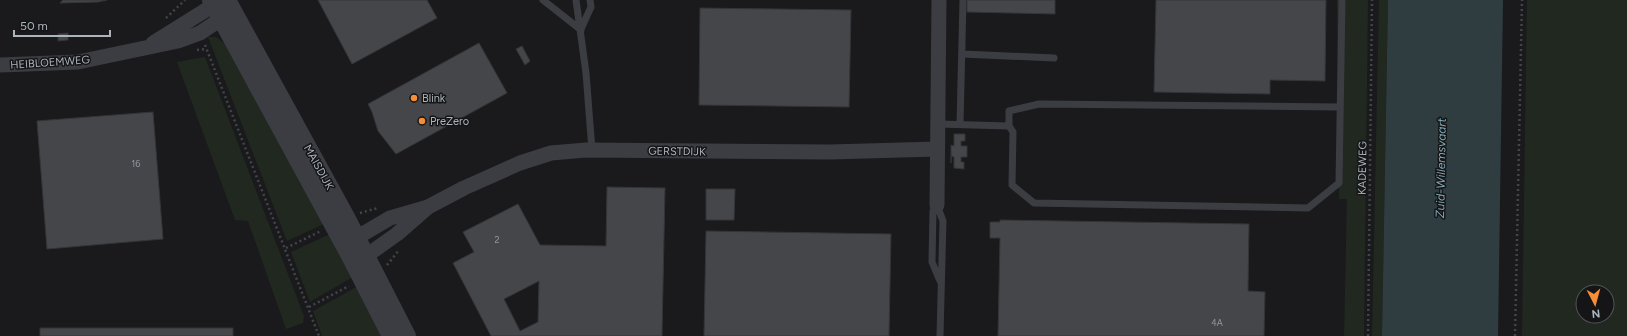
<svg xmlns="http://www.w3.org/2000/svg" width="1627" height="336" viewBox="0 0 1627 336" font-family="Figtree,sans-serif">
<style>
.green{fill:#202820;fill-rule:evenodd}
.water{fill:#2f3d41}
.building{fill:#444649;stroke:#343538;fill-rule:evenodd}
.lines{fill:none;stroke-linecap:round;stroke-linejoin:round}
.path{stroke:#414549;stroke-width:2.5;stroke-dasharray:2 3;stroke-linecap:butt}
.service{stroke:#3b3d42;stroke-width:7}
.minor{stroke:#3b3d42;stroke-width:15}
.tertiary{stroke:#3b3d42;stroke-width:18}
.poi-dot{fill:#f68e38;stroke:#151517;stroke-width:1.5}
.labels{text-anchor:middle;stroke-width:3;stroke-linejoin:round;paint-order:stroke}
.number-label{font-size:9px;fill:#92999f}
.street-label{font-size:11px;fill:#acb5bc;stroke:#151517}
.poi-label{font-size:11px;fill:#acb5bc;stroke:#151517;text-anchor:start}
.water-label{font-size:12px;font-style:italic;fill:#83aab7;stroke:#151517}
</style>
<rect width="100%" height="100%" fill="#1a1a1c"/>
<path class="green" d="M 1337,0 L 1368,0 L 1364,336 L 1344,336 L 1347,199 L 1339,199 Z
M 1379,0 L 1388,0 L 1382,336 L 1372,336 Z
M 1527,0 L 1627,0 L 1627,336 L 1522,336 ZM 1583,292 L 1607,292 L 1607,316 L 1583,316 Z
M 208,37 L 216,37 L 224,43 L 326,223 L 287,241 Z
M 205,57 L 304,316 L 303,323 L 286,329 L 248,221 L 235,220 L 177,62 Z
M 330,234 L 353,272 L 351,278 L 310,302 L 291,252 Z
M 360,285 L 385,336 L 322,336 L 313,311 Z"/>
<path class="water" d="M 1388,0 L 1503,0 L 1498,336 L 1382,336 Z"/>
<path class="building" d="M 63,0 L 107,0 L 98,2 L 60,3 Z
M 318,0 L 427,0 L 437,18 L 352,64 Z
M 967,0 L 1055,0 L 1055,14 L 967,12 Z
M 1156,0 L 1326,0 L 1325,81 L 1270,80 L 1270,94 L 1154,92 Z
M 700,8 L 851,10 L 849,107 L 699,105 Z
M 68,33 L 68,40 L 58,41 L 58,34 Z
M 479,43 L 507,93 L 396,154 L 378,131 L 372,112 L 368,104 Z
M 522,46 L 530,61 L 525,65 L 516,49 Z
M 153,112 L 163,239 L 47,249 L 37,121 Z
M 954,134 L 965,134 L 965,141 L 961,141 L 961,146 L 967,146 L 967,157 L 961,157 L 961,162 L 964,162 L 964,169 L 954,168 L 954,157 L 951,156 L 951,163 L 951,145 L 954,146 Z
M 607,187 L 665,188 L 662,336 L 491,336 L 453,263 L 474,252 L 463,232 L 518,204 L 540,245 L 606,246 ZM 539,281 L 538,322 L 520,331 L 504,299 Z
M 706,189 L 735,189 L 734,220 L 706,220 Z
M 1000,220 L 1249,224 L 1248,291 L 1265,292 L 1264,336 L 998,336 L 1000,238 L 990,238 L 990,222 L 1000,222 Z
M 706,231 L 891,234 L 889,336 L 704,336 Z
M 40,328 L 233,328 L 233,336 L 40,336 Z"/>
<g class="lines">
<path class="path" d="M 166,18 L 185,0
M 205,45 L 319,336
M 197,50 L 206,49
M 360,213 L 378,208
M 286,248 L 321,231
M 387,265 L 399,250
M 309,307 L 349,286
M 1368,336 L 1372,0
M 1515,336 L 1522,0"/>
<path class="service" d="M 543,0 L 581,30
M 576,0 L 586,73 L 592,150
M 581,29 L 591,7 L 590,0
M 962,54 L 1054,58
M 938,124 L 1009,126 L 1009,111 L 1039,104 L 1340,107
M 960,124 L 963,0
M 1009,126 L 1013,132 L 1012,185 L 1034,203 L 1308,208 L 1339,183 L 1342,0
M 937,205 L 943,221 L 940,336
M 933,211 L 932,262 L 940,281"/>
<path class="minor" d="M 153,43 L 214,5 L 224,4
M 0,65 L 78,62 L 178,41 L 200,33 L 221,19 L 227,8
M 937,205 L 939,0
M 428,207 L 397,234 L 366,256 L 349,254 L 356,238 L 390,218 L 428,207 L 464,188 L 520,163 L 551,153 L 586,150 L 830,152 L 937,149"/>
<path class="tertiary" d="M 211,0 L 349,254 L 391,336
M 227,0 L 346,217 L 407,336"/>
</g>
<g class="poi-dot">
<circle cx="414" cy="98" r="4"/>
<circle cx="422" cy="121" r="4"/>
</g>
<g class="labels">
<g class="number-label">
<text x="136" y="167">16</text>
<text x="497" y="243">2</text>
<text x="1217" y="326">4A</text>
</g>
<g class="street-label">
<text transform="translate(50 62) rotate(-4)" y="4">HEIBLOEMWEG</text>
<text transform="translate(677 151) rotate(1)" y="4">GERSTDIJK</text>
<text transform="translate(319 167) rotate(61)" y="4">MAISDIJK</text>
<text transform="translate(1362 168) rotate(-89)" y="4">KADEWEG</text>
</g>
<g class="poi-label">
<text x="422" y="102">Blink</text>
<text x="430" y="125">PreZero</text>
</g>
<g class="water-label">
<text transform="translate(1441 168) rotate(-89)" y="4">Zuid-Willemsvaart</text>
</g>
</g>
<g transform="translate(1595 304) rotate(174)"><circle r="19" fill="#151517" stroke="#515559"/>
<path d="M0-3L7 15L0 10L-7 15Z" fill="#f68e38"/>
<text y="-6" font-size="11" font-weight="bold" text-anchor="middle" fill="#acb5bc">N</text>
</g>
<path d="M14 30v6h96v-6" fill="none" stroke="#acb5bc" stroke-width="2"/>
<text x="20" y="30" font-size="12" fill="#acb5bc" stroke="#151517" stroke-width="3" paint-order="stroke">50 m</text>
</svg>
